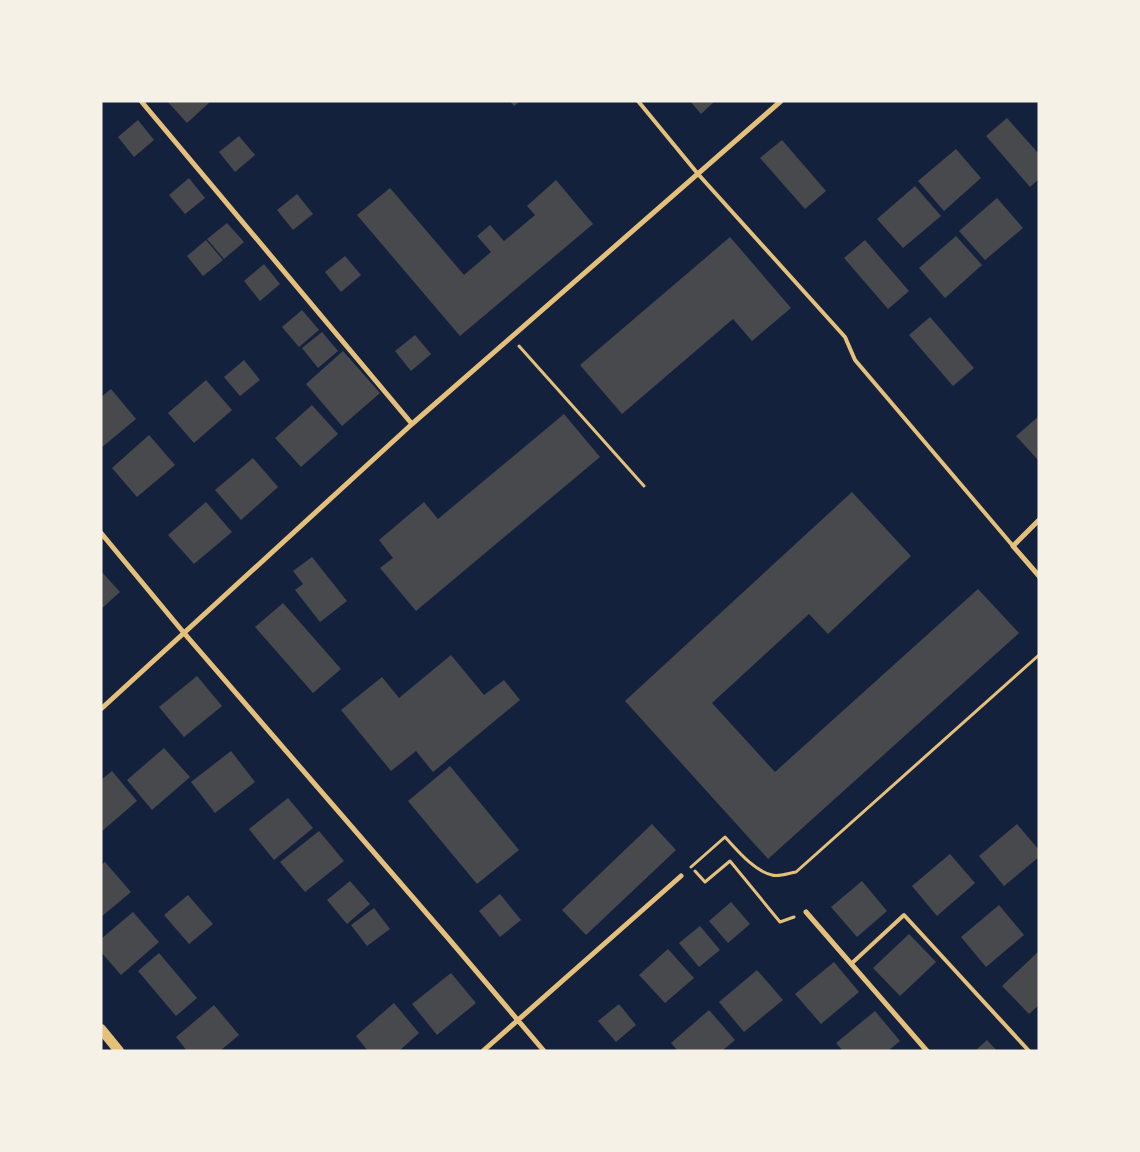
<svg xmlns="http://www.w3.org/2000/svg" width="1140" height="1152" viewBox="0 0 1140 1152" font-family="'IBM Plex Sans',sans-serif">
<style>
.building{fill:#48494c}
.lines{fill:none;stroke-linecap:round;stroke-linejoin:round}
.path{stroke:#e5c07b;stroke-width:3}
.service{stroke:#e5c07b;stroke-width:4}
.minor{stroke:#e5c07b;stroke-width:5}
.secondary{stroke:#e5c07b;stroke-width:10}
</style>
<rect width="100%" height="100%" fill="#14213d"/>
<path class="building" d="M 167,101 L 211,101 L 187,123 Z
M 510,101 L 520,101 L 514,106 Z
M 690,101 L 715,101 L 701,114 Z
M 1007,118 L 1039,154 L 1039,179 L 1030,187 L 986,136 Z
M 138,120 L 154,140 L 134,157 L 118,137 Z
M 239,136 L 255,155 L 235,172 L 219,152 Z
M 782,140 L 826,191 L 805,209 L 760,158 Z
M 956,149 L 981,178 L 944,211 L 918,181 Z
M 189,178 L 205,198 L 185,214 L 169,195 Z
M 556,180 L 593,224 L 460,336 L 357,215 L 390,188 L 464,275 L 491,252 L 477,236 L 490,225 L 504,241 L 535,215 L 527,206 Z
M 915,186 L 941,216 L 903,248 L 877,219 Z
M 297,194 L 313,214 L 293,230 L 277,210 Z
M 997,198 L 1023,228 L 985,260 L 959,231 Z
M 227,223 L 244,242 L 224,259 L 207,239 Z
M 956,236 L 982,265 L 945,298 L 919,268 Z
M 730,237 L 791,308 L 752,341 L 733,319 L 622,414 L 580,365 Z
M 206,240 L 223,260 L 203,276 L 187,256 Z
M 865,240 L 909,291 L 888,309 L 844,258 Z
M 345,256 L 361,275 L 341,292 L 325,272 Z
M 264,264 L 280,284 L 260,301 L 244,281 Z
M 302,310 L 319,330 L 299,347 L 282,327 Z
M 930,317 L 974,368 L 953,386 L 909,335 Z
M 322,332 L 338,351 L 318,368 L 302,348 Z
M 415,335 L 431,354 L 411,371 L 395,351 Z
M 343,351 L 380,393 L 342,426 L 306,384 Z
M 244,360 L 260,380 L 240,396 L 224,377 Z
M 206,380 L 232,410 L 194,443 L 168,413 Z
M 111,389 L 136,419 L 101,448 L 101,397 Z
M 312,405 L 338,434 L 301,467 L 275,438 Z
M 564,414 L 600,457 L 416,611 L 380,568 L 393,558 L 379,540 L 424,502 L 438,519 Z
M 1039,416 L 1039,461 L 1016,436 Z
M 149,435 L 175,465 L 137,497 L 112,468 Z
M 253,458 L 278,487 L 241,520 L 215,490 Z
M 852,492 L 911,556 L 828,634 L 809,614 L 712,703 L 775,772 L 978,589 L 1019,633 L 768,859 L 625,701 Z
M 206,502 L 232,532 L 194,564 L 168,535 Z
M 312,557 L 347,601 L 320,622 L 295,590 L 303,584 L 293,571 Z
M 101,571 L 120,592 L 101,609 Z
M 283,603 L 341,669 L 313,693 L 255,627 Z
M 451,655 L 484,695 L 504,680 L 520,700 L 433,772 L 416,751 L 391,771 L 341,710 L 382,677 L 399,698 Z
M 197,676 L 222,706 L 184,737 L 159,707 Z
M 164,748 L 190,777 L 152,810 L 127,780 Z
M 231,751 L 255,782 L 215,813 L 191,782 Z
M 450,766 L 519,850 L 477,884 L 408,801 Z
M 112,771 L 137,801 L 101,832 L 101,780 Z
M 288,798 L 313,828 L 274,860 L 249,829 Z
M 652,824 L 676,850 L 586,935 L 562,910 Z
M 1017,824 L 1039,850 L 1039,857 L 1004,886 L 979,856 Z
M 319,831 L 344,861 L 305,892 L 280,862 Z
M 950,854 L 975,883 L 937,916 L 912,886 Z
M 105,862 L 131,892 L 101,917 L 101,865 Z
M 350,881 L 370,904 L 347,924 L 327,900 Z
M 862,881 L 887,911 L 857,937 L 831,907 Z
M 500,894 L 521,920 L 500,937 L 479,911 Z
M 188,895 L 213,924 L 189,944 L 164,915 Z
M 731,902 L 750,924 L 728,943 L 709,921 Z
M 999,905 L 1024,935 L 986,967 L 961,937 Z
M 374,908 L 390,929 L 367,946 L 351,925 Z
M 133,912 L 159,942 L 121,975 L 101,952 L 101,939 Z
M 700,926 L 720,950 L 699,967 L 679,943 Z
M 909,934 L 936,962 L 900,996 L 873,968 Z
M 668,949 L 694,978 L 665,1003 L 639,975 Z
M 1039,951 L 1039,1005 L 1029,1014 L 1002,986 Z
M 159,953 L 197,998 L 176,1016 L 138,971 Z
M 834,962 L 859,992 L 821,1024 L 795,994 Z
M 757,970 L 783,1000 L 744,1032 L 719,1002 Z
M 451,973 L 476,1003 L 437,1035 L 412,1004 Z
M 394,1003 L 419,1033 L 399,1051 L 368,1051 L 356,1036 Z
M 619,1004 L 636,1025 L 616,1042 L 598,1021 Z
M 214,1005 L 239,1035 L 220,1051 L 187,1051 L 176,1037 Z
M 709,1010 L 735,1040 L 722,1051 L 678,1051 L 671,1043 Z
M 875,1011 L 900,1041 L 888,1051 L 843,1051 L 836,1043 Z
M 987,1040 L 997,1051 L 975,1051 Z"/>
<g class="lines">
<path class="path" d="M 519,346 L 644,486
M 691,867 L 725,837 C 737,850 754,871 772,875 C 779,877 789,873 796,872 L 1039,655
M 695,871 L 705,882 L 730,861 L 780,922 L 794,917"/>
<path class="service" d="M 638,101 L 698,174 L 845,337 L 855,360 L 1013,546
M 851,964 L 904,915 L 1029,1051"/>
<path class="minor" d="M 141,101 L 412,424
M 1039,520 L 1013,546 L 1039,576
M 101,533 L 184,633 L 448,938 L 544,1051
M 101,709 L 412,424 L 781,101
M 806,912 L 927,1051
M 483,1051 L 681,876"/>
<path class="secondary" d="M 101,1029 L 119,1051"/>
</g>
<rect width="1140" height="1152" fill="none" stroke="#f6f1e7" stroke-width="205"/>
</svg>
